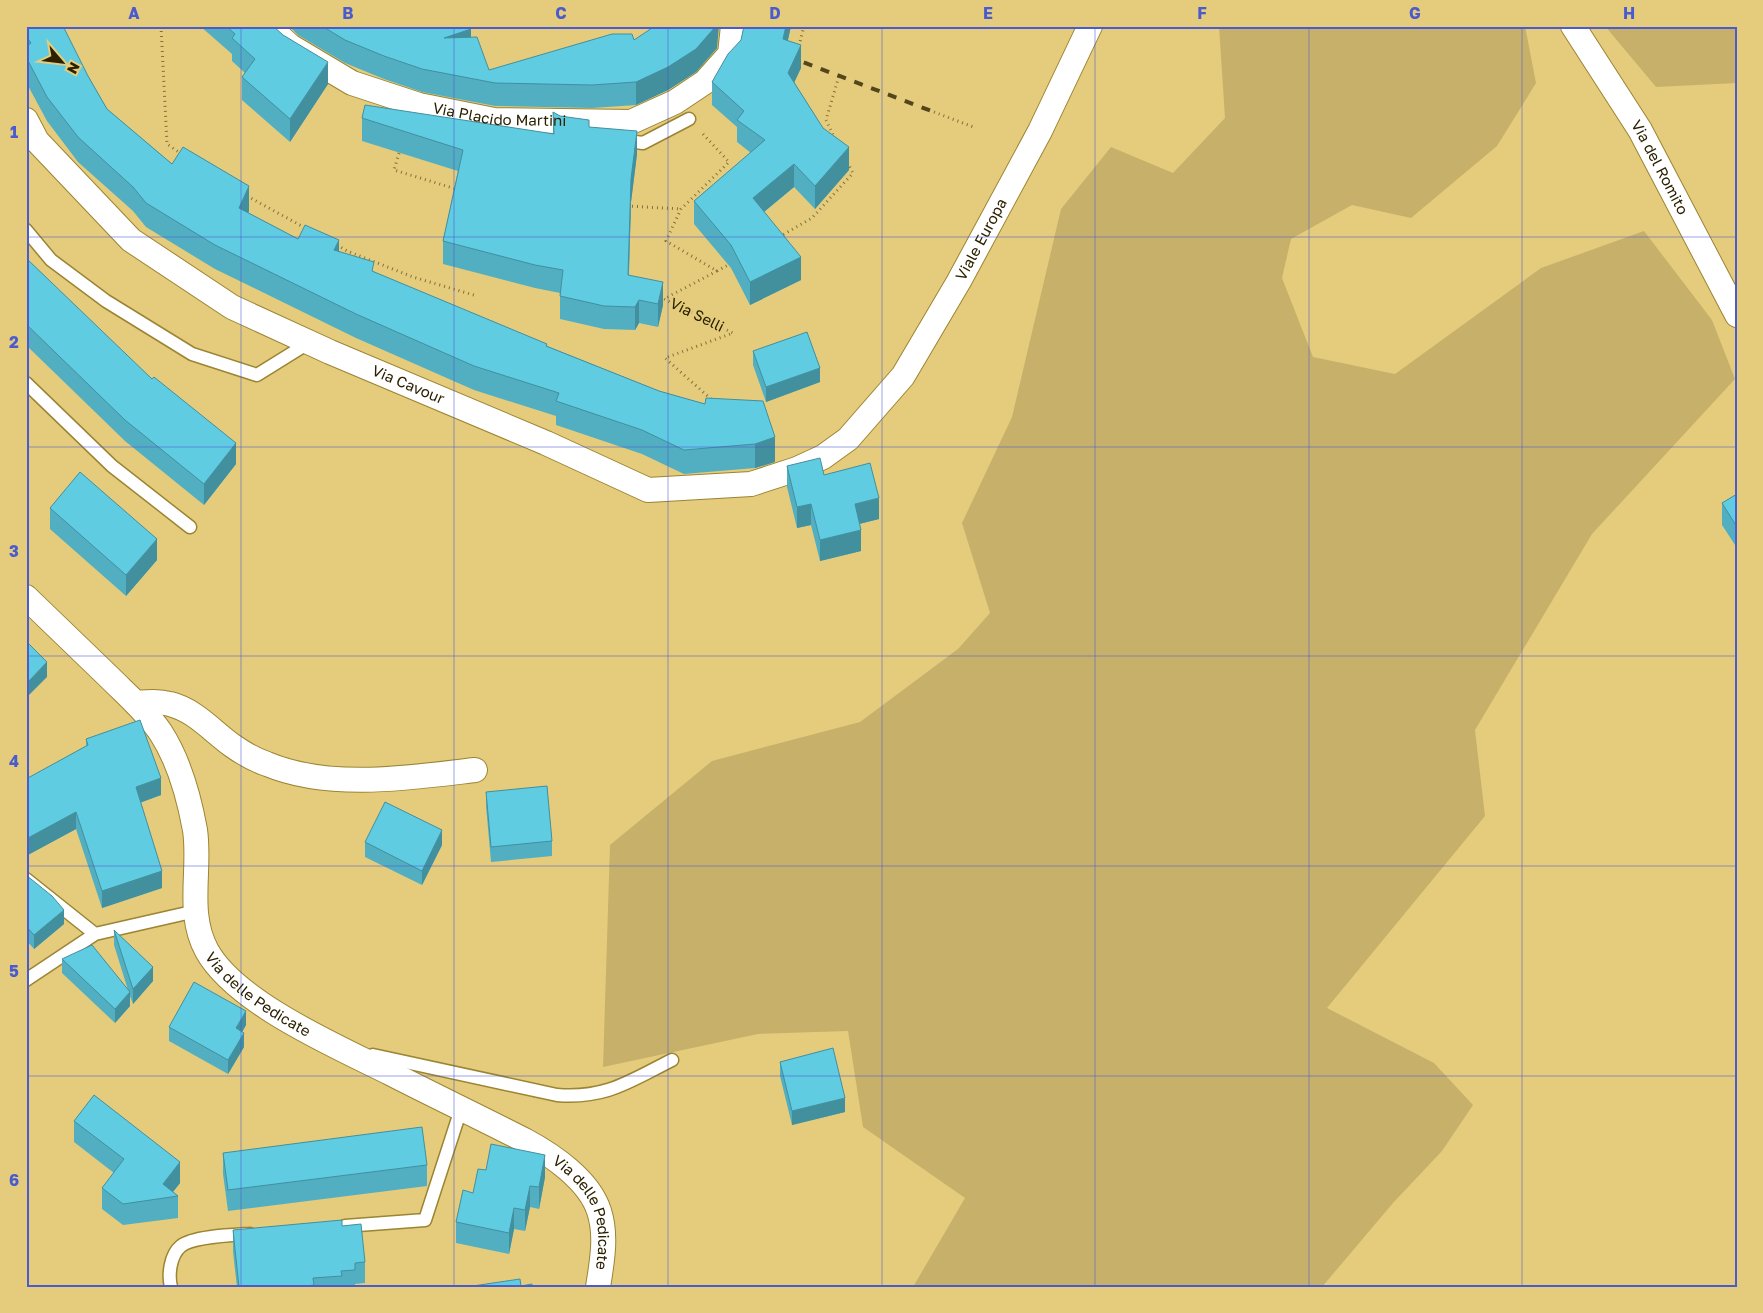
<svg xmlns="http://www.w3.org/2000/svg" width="1763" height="1313" viewBox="0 0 1763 1313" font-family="'Golos Text',sans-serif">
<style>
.green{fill:#c7b16a}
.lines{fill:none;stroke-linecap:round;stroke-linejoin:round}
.service-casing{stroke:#9b8432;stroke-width:15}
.minor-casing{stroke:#9b8432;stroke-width:26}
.path{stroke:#82713a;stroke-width:3;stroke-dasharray:1 4;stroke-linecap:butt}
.service{stroke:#fff;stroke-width:12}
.minor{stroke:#fff;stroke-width:24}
.rail{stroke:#53461b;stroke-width:4;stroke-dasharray:9 9;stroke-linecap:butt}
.wall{fill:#52afc2}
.shaded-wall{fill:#428f9e}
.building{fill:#5fcce2;stroke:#428f9e}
.grid{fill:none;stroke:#4a5acf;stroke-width:1;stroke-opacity:0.55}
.labels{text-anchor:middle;stroke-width:4;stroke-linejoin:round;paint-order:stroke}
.street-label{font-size:15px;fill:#2b2100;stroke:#e5cc7c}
.neatline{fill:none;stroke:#4a5acf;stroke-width:2}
.grid-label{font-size:16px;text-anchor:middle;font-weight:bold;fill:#4a5acf}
</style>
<rect width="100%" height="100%" fill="#e5cc7c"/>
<path class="green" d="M 1219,26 L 1525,26 L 1536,83 L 1497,146 L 1411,218 L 1352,205 L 1291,239 L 1282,278 L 1313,357 L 1395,374 L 1541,268 L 1644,231 L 1712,320 L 1735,379 L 1592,534 L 1475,730 L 1485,816 L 1327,1008 L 1434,1063 L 1473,1105 L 1442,1151 L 1393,1203 L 1322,1287 L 913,1287 L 965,1198 L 863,1127 L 848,1031 L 758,1034 L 603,1067 L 610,845 L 712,761 L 860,722 L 958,649 L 990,613 L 962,523 L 1012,417 L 1061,209 L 1111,147 L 1173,173 L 1225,118 Z
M 1605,26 L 1737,26 L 1737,83 L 1656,87 Z"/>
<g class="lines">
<g class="service-casing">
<path id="service" d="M 620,140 L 643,143 L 689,119
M 26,230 L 51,260 L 106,301 L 192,354 L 257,375 L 310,342
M 26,383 L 112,466 L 190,527
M 26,879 L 95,934 L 196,911
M 26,980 L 95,934
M 373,1055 L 557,1095 C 606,1099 630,1081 672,1060
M 345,1226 L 425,1220 L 461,1109
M 171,1287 C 168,1275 170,1255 181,1246 C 194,1236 234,1235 250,1234"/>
</g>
<g class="minor-casing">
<g id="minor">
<path id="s1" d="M 268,26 L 290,46 L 352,83 L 419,105 L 494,120 L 631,122 L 675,102 L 705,82 L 730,54 L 733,26"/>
<path id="s2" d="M 1573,26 L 1640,130 L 1737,315"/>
<path id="s3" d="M 26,120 L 37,141 L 131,240 L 232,307 L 330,352 L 546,443 L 648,490 L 751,484 L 797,469 L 823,457 L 848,439 L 903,376 L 959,281 L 1040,131 L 1090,26"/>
<path id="s4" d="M 26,597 C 54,624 82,651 109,677 C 127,695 147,712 161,733 C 179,761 189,797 195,830 C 201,870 186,913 207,951 C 236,1003 338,1047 390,1073 C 435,1096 481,1118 526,1141 C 552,1155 589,1180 599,1211 C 607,1235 602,1262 598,1287"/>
<path d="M 136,703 C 148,702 159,701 170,704 C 195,710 213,732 233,746 C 243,753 255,760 267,764 C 329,790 409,778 475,770"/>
</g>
</g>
<path class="path" d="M 161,26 L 167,144 L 183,155
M 799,46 L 804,26
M 934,112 L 976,128
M 703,134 L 729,162 L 681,209 L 666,241 L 717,271 L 664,299 L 733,333 L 665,358 L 712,400
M 835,139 L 826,120 L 839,76
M 399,153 L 394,170 L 456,189
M 247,196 L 307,229
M 627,206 L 681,209
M 779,237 L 812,218 L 853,173 L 847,162
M 337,245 L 347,251 L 413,277 L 477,296
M 717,271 L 732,263"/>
<use href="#service" class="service"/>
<use href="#minor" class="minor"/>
<path class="rail" d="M 787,56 L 934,112"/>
</g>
<path class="wall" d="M 127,26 L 149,26 L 149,28 L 127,28 Z
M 200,26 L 273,26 L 328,84 L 290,142 L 242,100 L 242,77 L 245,73 L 232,61 L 232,54 Z
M 289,26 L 462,26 L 471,38 L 489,70 L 634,40 L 717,48 L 696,72 L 668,90 L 636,105 L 592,108 L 495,106 L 422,92 L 384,79 L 345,63 L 298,35 Z
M 791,26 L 788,40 L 801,68 L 794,82 L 849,170 L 815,209 L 794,187 L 764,212 L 801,280 L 750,305 L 731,268 L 694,224 L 694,201 L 751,153 L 737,142 L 737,127 L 712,105 L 712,82 L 741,40 Z
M 26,28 L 88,76 L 107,109 L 172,164 L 249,211 L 248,213 L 298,239 L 339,251 L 374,272 L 547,346 L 659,391 L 705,404 L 706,398 L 775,462 L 755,468 L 684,474 L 642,454 L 556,425 L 556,416 L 474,390 L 356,338 L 215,269 L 146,227 L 133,211 L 78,162 L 47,121 L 26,82 Z
M 553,112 L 560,116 L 589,127 L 637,154 L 631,202 L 629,276 L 663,305 L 658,327 L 639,323 L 635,330 L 604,329 L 560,319 L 560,293 L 535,288 L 443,264 L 443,241 L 458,171 L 362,141 L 362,118 L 553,134 Z
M 26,258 L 236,464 L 204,505 L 125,441 L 26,345 Z
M 753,351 L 820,382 L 766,402 L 753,365 Z
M 787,466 L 824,475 L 879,519 L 859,524 L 861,551 L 820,561 L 811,525 L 797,528 L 787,487 Z
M 1737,494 L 1737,548 L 1722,525 L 1722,503 Z
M 50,508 L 157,560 L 126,596 L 50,529 Z
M 86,739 L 161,795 L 140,803 L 162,888 L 102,908 L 76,829 L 26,856 L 86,746 Z
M 486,792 L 552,841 L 552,856 L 491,862 L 486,806 Z
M 365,842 L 442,845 L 422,885 L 365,857 Z
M 26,875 L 64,924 L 34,949 L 26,940 Z
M 114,930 L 153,981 L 133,1004 L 130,996 L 130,1006 L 115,1023 L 62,973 L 62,959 L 128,990 L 114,945 Z
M 246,1025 L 242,1032 L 244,1047 L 228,1074 L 169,1041 L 169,1027 Z
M 780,1062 L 845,1112 L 792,1125 L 780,1076 Z
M 74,1121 L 180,1183 L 173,1192 L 178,1196 L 178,1218 L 123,1225 L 102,1209 L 102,1188 L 114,1173 L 74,1142 Z
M 223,1153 L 427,1165 L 427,1186 L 228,1211 L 223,1174 Z
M 486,1170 L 545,1177 L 539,1209 L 530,1207 L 525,1231 L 514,1229 L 509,1254 L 456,1243 L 456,1222 Z
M 342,1226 L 365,1262 L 365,1283 L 355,1284 L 355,1287 L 237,1287 L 233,1252 L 233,1230 Z"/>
<path class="shaded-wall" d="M 716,26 L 719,26 L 717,48 L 696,72 L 668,90 L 636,105 L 636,82 Z
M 786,26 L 791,26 L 783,62 L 783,39 Z
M 471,29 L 471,52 L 444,38 Z
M 801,45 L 801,68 L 788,96 L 788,73 Z
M 328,62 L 328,84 L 290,142 L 290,119 Z
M 637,131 L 637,154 L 631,202 L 628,298 L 631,179 Z
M 849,147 L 849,170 L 815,209 L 815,186 Z
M 794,164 L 794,187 L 753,221 L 753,198 Z
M 249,186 L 249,211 L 239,233 L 239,208 Z
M 339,240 L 339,264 L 334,250 Z
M 801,257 L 801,280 L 750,305 L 750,282 Z
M 663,282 L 663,305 L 658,327 L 658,304 Z
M 639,300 L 639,323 L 635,330 L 635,307 Z
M 820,368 L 820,382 L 766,402 L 766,387 Z
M 775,437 L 775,462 L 755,468 L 755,444 Z
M 236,443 L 236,464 L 204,505 L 204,484 Z
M 879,498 L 879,519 L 855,525 L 855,504 Z
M 811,504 L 811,525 L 797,528 L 797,507 Z
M 861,530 L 861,551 L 820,561 L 820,540 Z
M 157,539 L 157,560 L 126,596 L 126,575 Z
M 47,662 L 47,677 L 26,698 L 26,684 Z
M 161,778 L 161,795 L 136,804 L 136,787 Z
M 76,812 L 76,829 L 26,856 L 26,839 Z
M 442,830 L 442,845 L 422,885 L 422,871 Z
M 162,871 L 162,888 L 102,908 L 102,891 Z
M 64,910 L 64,924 L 34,949 L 34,935 Z
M 153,967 L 153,981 L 133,1004 L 133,989 Z
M 130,992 L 130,1006 L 115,1023 L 115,1009 Z
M 246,1011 L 246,1025 L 236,1043 L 236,1028 Z
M 244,1033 L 244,1047 L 228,1074 L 228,1060 Z
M 845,1098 L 845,1112 L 792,1125 L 792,1111 Z
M 545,1155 L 545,1177 L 539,1209 L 539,1187 Z
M 180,1162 L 180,1183 L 168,1198 L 163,1184 Z
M 530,1186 L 530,1207 L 525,1231 L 525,1210 Z
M 514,1208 L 514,1229 L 509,1254 L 509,1233 Z"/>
<path class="building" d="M 30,26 L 63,26 L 88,76 L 107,109 L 172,164 L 183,147 L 249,186 L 239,208 L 298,239 L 305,225 L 339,240 L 334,250 L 374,262 L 372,271 L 547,344 L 546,346 L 659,391 L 705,404 L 706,398 L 763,401 L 775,437 L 755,444 L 684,450 L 642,430 L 556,401 L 559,393 L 474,366 L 356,314 L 215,245 L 146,203 L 133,187 L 78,137 L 47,97 L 26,57 L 26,47 L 31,43 L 26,36 L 26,28 Z
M 226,26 L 273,26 L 283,35 L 328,62 L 290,119 L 242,77 L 255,59 L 232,38 L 235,34 Z
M 322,26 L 462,26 L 471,29 L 444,38 L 477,37 L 489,70 L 612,34 L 632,34 L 634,40 L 655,26 L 716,26 L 696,49 L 668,67 L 636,82 L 592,85 L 495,83 L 422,69 L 384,56 L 345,40 Z
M 744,26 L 786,26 L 783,39 L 801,45 L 788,73 L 823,128 L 849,147 L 815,186 L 794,164 L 753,198 L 801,257 L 750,282 L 731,245 L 694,201 L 765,140 L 737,120 L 744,111 L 712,82 L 728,54 L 741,40 Z
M 365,105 L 554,134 L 553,112 L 560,116 L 589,120 L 589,127 L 637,131 L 631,179 L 628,275 L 663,282 L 658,304 L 639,300 L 635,307 L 604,306 L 560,296 L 563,270 L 535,265 L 443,241 L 463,150 L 362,118 Z
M 26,258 L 152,379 L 154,377 L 236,443 L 204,484 L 125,420 L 26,324 Z
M 807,332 L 820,368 L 766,387 L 753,351 Z
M 820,458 L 824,475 L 870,463 L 879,498 L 855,504 L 861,530 L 820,540 L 811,504 L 797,507 L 787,466 Z
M 80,472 L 157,539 L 126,575 L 50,508 Z
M 1737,494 L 1737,527 L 1722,503 Z
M 26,641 L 47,662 L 26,684 Z
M 140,720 L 161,778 L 136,787 L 162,871 L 102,891 L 76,812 L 26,839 L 26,779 L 88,745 L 86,739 Z
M 547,786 L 552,841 L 491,847 L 486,792 Z
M 385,802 L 442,830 L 422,871 L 365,842 Z
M 26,875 L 52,896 L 64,910 L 34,935 L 26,926 Z
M 114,930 L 153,967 L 133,989 Z
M 92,945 L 130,992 L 115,1009 L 62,959 Z
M 194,982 L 246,1011 L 236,1028 L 244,1033 L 228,1060 L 169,1027 Z
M 833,1048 L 845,1098 L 792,1111 L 780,1062 Z
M 94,1095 L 180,1162 L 163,1184 L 178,1196 L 123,1204 L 102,1188 L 124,1159 L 74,1121 Z
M 422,1127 L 427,1165 L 228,1190 L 223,1153 Z
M 491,1144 L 545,1155 L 539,1187 L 530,1186 L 525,1210 L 514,1208 L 509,1233 L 456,1222 L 463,1190 L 473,1193 L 478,1169 L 486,1170 Z
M 342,1220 L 342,1226 L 361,1224 L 365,1262 L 355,1263 L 355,1270 L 341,1271 L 342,1276 L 313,1278 L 314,1285 L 297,1287 L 239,1287 L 233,1230 Z
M 520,1279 L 521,1286 L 532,1284 L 532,1287 L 466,1287 Z"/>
<path class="grid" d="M 241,26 L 241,1287M 454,26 L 454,1287M 668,26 L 668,1287M 882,26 L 882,1287M 1095,26 L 1095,1287M 1309,26 L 1309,1287M 1522,26 L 1522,1287M 26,237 L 1737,237M 26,447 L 1737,447M 26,656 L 1737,656M 26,866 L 1737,866M 26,1076 L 1737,1076"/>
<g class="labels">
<g class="street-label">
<text dy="5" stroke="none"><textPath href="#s1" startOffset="254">Via Placido Martini</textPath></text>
<text dy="5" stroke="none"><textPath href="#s2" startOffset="166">Via del Romito</textPath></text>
<text dy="5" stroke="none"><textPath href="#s3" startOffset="1188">Viale Europa</textPath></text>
<text transform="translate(697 315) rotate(26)" y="5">Via Selli</text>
<text dy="5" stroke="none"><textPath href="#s3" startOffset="474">Via Cavour</textPath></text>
<text dy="5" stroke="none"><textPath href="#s4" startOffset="486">Via delle Pedicate</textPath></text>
<text dy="5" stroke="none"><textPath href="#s4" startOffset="891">Via delle Pedicate</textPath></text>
</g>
</g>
<rect width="1763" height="1313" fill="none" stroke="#e5cc7c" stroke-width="55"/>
<g transform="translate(62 62) rotate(118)" stroke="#e5cc7c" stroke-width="4" paint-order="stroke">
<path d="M0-4L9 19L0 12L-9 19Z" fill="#2b2100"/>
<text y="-8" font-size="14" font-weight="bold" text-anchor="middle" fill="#2b2100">N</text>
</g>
<rect x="28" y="28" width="1708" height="1258" class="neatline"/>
<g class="grid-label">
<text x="134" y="19">A</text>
<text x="348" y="19">B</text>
<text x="561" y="19">C</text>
<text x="775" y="19">D</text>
<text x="988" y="19">E</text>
<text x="1202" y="19">F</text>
<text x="1415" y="19">G</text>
<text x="1629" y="19">H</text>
<text x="14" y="138">1</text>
<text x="14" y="348">2</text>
<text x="14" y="557">3</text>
<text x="14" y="767">4</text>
<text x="14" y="977">5</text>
<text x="14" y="1186">6</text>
</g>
</svg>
